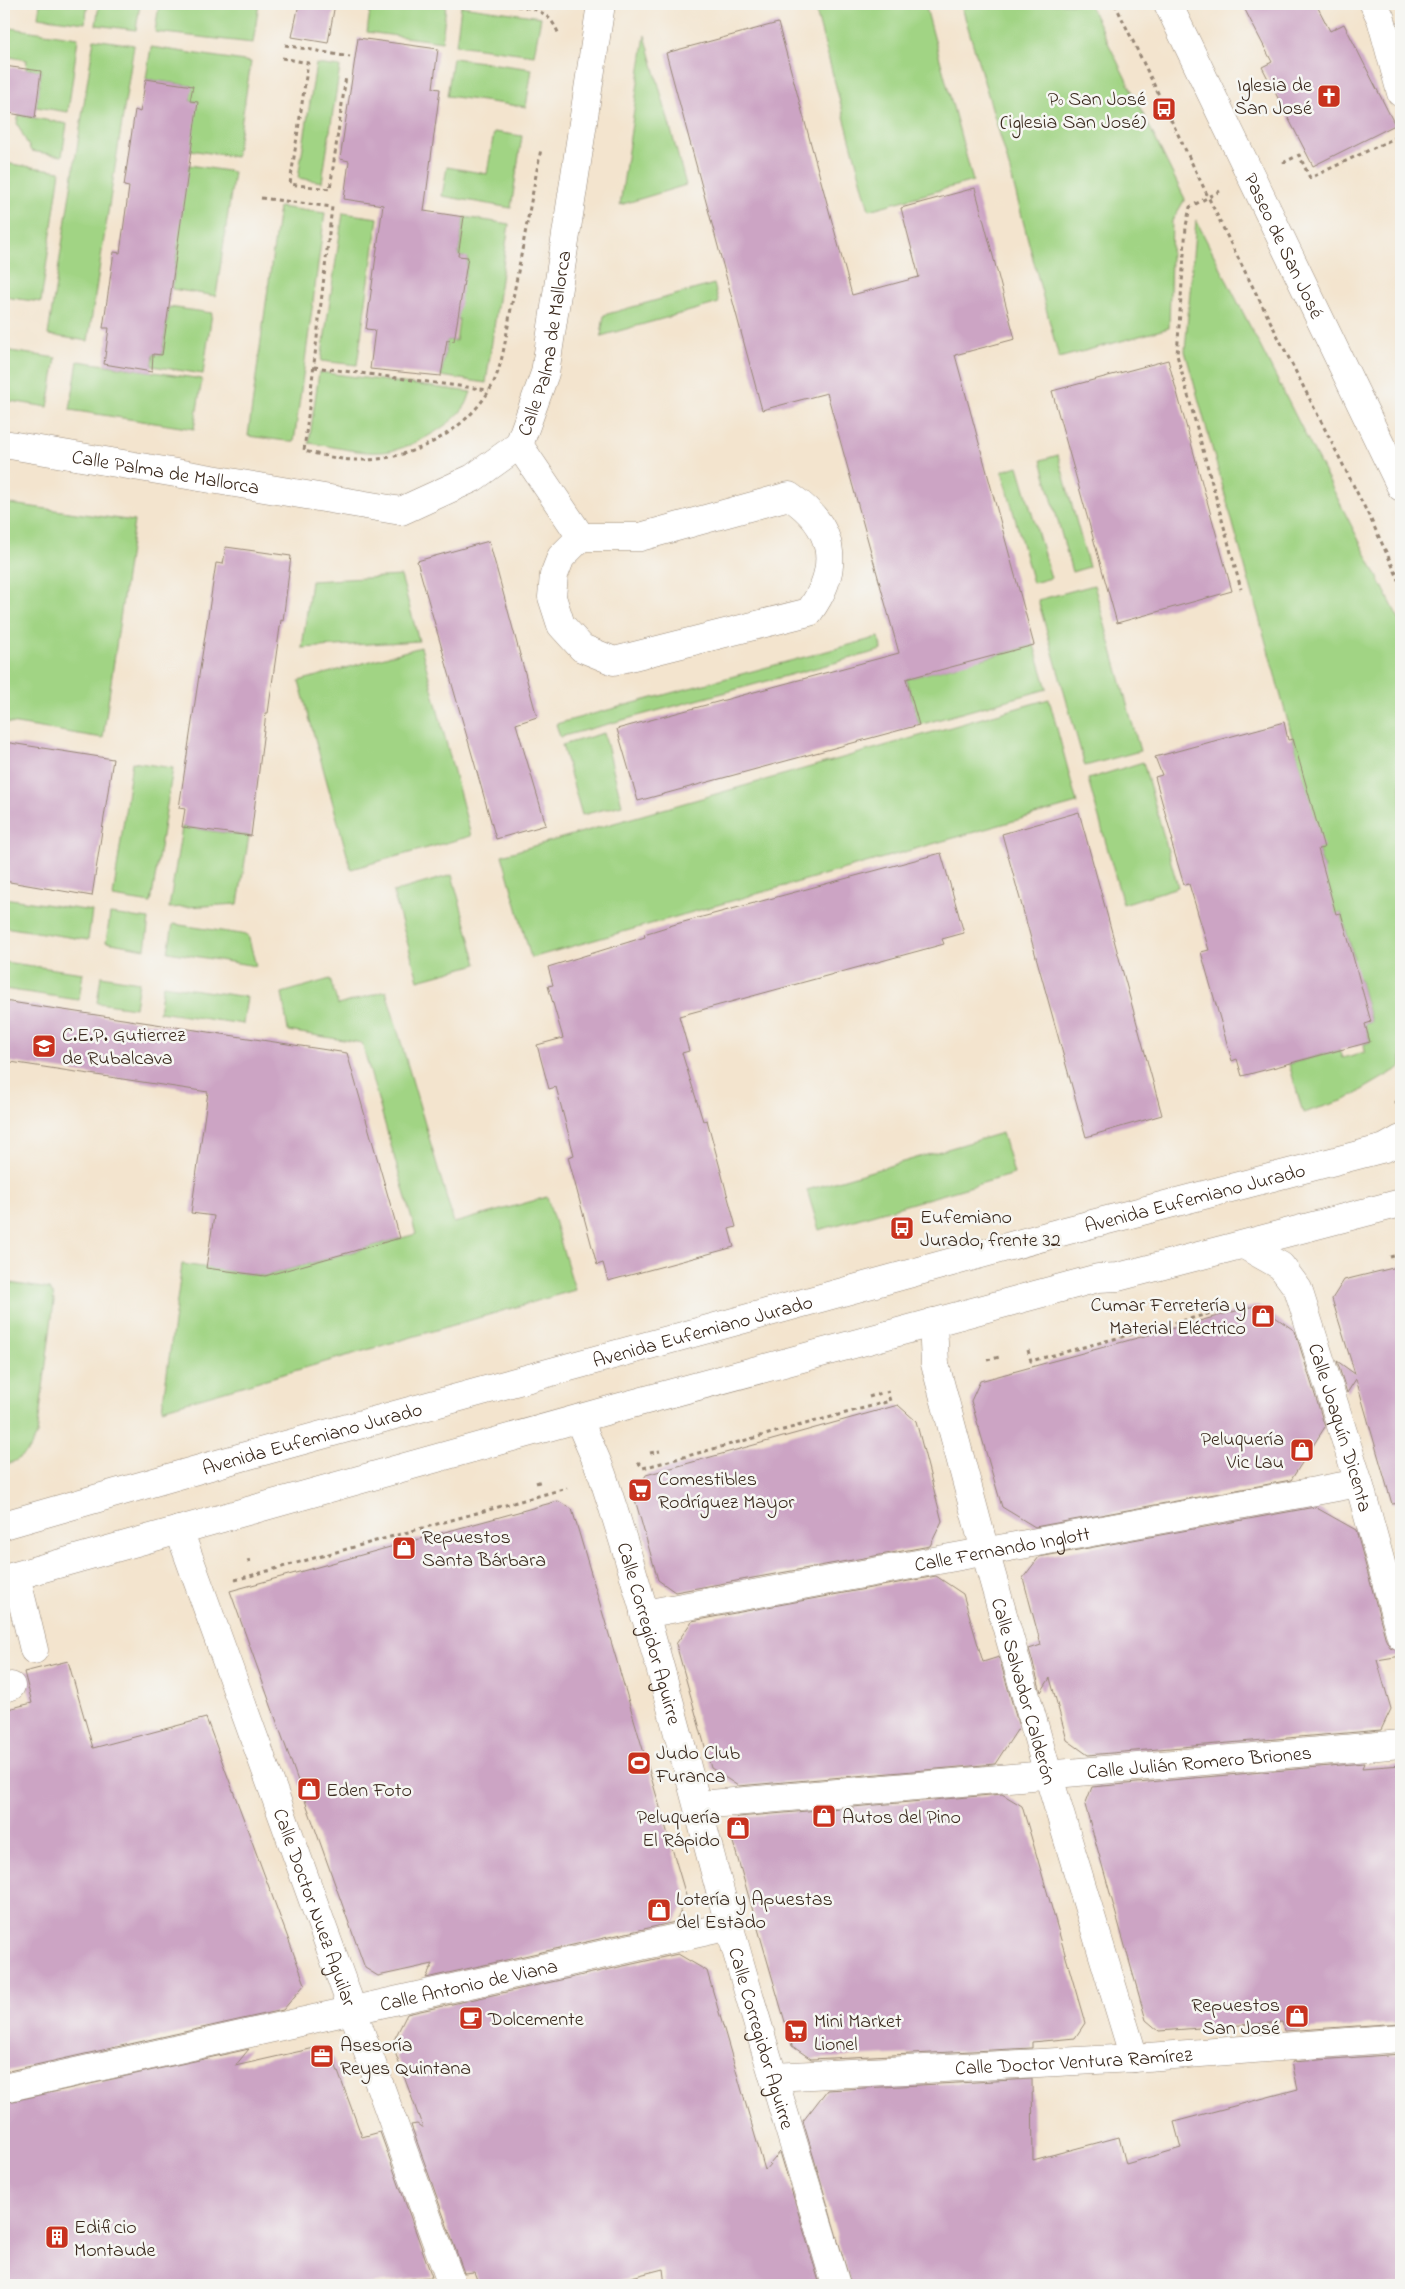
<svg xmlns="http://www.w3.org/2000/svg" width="1405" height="2289" viewBox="0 0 1405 2289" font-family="'Indie Flower',sans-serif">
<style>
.green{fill:#a1d484;stroke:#6e7f51}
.building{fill:#cca4c4}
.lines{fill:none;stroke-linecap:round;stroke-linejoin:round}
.minor-casing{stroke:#978776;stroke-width:29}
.path{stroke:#978776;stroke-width:3;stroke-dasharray:4 4;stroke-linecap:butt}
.minor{stroke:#fff;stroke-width:28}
.labels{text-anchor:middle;stroke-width:5;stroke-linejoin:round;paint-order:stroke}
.poi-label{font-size:20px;fill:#3b2a1e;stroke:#f6f6f2;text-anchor:start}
.street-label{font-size:20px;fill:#3b2a1e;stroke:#f6f6f2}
</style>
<rect width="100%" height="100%" fill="#f6f6f2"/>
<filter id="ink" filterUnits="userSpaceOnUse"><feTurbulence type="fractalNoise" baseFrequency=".02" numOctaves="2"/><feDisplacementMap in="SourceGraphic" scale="10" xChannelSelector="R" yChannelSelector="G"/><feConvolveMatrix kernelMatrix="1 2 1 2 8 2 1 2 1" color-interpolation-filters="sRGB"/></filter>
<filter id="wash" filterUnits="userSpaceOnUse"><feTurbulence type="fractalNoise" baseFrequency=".0096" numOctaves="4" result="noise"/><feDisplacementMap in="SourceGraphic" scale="20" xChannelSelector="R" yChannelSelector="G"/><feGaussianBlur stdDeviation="1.12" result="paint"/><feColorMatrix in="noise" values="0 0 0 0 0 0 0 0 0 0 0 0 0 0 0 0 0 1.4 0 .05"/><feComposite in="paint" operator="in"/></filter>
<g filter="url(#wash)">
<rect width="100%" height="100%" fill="#f3e4ce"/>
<path class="green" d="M 40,4 L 88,4 L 85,23 L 38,17 Z
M 99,4 L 140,4 L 136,30 L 96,25 Z
M 159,4 L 259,4 L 253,43 L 155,32 Z
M 371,4 L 446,5 L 442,42 L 367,32 Z
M 814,4 L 925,4 L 973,181 L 869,210 Z
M 961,4 L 1089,4 L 1185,199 L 1172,221 L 1169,328 L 1059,358 L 1005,152 Z
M 461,6 L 541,17 L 534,55 L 456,45 Z
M 4,27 L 78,38 L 68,112 L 36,107 L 41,71 L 26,69 L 27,60 L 4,56 Z
M 645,35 L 686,185 L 620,205 Z
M 94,39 L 134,45 L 88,341 L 48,335 Z
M 151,47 L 251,62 L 236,157 L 190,150 L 197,102 L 190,101 L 192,86 L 146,79 Z
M 453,58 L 532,69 L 526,107 L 447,96 Z
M 316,64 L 340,67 L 322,182 L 298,178 Z
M 19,115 L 67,124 L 62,156 L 31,151 L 17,123 Z
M 494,132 L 522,136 L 511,208 L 442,196 L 447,167 L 487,174 Z
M 4,163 L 60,171 L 41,302 L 4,297 Z
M 189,165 L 234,172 L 216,296 L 172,289 L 178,245 L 171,243 Z
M 279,207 L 325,213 L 294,442 L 248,436 Z
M 343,213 L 378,218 L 357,365 L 321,361 Z
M 464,217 L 509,224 L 486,383 L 441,376 L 447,340 L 456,341 L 459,319 L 453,318 L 458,280 L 464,280 L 468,258 L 458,256 Z
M 1196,220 L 1401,623 L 1401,1067 L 1345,1100 L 1303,1113 L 1289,1064 L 1339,1050 L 1342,1058 L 1365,1052 L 1364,1044 L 1370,1042 L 1365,1024 L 1371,1022 L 1359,978 L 1343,962 L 1354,958 L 1341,913 L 1336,915 L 1317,872 L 1324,869 L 1318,849 L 1323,848 L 1185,351 Z
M 714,284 L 719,303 L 601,336 L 604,315 Z
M 169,307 L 212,313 L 203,374 L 152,366 L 154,354 L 162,355 Z
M 4,350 L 56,358 L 48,407 L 4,400 Z
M 78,361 L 202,379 L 194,429 L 70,410 Z
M 319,372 L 471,392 C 469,396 468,402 465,406 C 452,426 407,451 382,452 C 361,454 332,446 309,443 Z
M 1058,455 L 1089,567 L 1072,572 L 1041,460 Z
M 1018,466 L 1051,578 L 1033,583 L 1002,471 Z
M 4,503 L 134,521 L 103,738 L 4,722 Z
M 401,576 L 419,641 L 302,648 L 311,581 Z
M 1094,585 L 1140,751 L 1085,766 L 1038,600 Z
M 879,637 L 882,650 L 560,737 L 556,724 Z
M 977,643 L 982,659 L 1034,645 L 1047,689 L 919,725 L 906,679 L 958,665 Z
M 421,647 L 471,836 L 351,869 L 299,681 Z
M 1049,699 L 1077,803 L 531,958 L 502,855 Z
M 604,733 L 622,805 L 582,815 L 562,745 Z
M 132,762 L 173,768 L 151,903 L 113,897 Z
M 1143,762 L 1178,887 L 1123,904 L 1088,779 Z
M 182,827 L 249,836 L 238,904 L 169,908 Z
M 452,875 L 477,964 L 418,980 L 393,892 Z
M 4,898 L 92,911 L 88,940 L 4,927 Z
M 110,914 L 149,919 L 145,949 L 106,942 Z
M 173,924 L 248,935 L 256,966 L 168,952 Z
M 4,962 L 83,973 L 79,1000 L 4,989 Z
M 101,976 L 139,982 L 135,1008 L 97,1003 Z
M 330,979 L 338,1005 L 386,991 L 454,1223 L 547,1197 L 575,1290 L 162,1409 L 182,1264 L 265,1276 L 416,1234 L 362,1043 L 288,1031 L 282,993 Z
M 163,985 L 247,997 L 243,1024 L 159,1012 Z
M 1002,1133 L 1014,1174 L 819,1230 L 807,1190 Z
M 4,1282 L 49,1289 L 53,1294 L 54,1301 L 37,1435 C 29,1452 22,1460 4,1465 Z"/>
<g id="blocks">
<path class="building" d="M 299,4 L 335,4 L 328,43 L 292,37 Z
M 1242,4 L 1316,4 L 1330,31 L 1344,24 L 1395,125 L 1313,166 L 1262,67 L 1272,62 Z
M 778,23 L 852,295 L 919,277 L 901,208 L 975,188 L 1015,339 L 955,355 L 1034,645 L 906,679 L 919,725 L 638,801 L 617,729 L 899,653 L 827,393 L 762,410 L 666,53 Z
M 358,38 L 438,49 L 433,88 L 440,89 L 424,211 L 464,217 L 458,256 L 468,257 L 454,341 L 447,340 L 441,376 L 370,369 L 375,330 L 366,329 L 383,205 L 344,199 L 349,161 L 340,159 Z
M 4,66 L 41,71 L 35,118 L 4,112 Z
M 146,79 L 193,86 L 190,101 L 198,102 L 162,355 L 153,354 L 152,372 L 104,364 L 109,328 L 103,328 L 114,252 L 120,253 L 129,187 L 124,186 L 135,110 L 140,112 Z
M 1168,360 L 1232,591 L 1117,623 L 1052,391 Z
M 489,541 L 537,717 L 516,724 L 546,825 L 496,839 L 417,561 Z
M 226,547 L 291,556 L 283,621 L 281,620 L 268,713 L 266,713 L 251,836 L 182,827 L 185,809 L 179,808 L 216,563 L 223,564 Z
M 1284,722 L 1288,740 L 1293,739 L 1324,848 L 1318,849 L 1336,914 L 1341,913 L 1371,1022 L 1365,1024 L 1370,1042 L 1242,1076 L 1237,1059 L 1232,1061 L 1201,952 L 1209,950 L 1189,884 L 1184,885 L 1171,841 L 1173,841 L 1155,777 L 1162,775 L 1155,757 Z
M 4,742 L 113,759 L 92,896 L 4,881 Z
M 1079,812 L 1162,1115 L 1086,1137 L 1002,834 Z
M 941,853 L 964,933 L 942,939 L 944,944 L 679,1016 L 689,1051 L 682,1053 L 703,1121 L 707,1120 L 736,1227 L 729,1229 L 734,1247 L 608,1281 L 603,1263 L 597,1265 L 585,1221 L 568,1157 L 574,1155 L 556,1087 L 549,1089 L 537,1045 L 563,1038 L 548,986 L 553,985 L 548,967 L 645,937 L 644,934 L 676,924 Z
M 4,1001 L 347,1053 L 400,1238 L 265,1276 L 206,1268 L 214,1216 L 191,1213 L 208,1092 L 4,1061 Z
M 1401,1266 L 1401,1503 L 1392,1504 L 1356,1379 L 1347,1393 L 1337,1361 L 1355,1374 L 1332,1299 L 1344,1280 Z
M 1258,1305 L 1295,1331 L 1325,1427 L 1291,1480 L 1035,1527 L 1002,1507 L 971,1401 L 980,1381 Z
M 898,1405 L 916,1421 L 942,1521 L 930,1546 L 675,1592 L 658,1580 L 634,1496 L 646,1475 Z
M 558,1501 L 572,1509 L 687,1899 L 675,1922 L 426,1978 L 433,1964 L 378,1976 L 365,1968 L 230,1591 Z
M 1315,1507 L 1356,1530 L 1386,1640 L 1390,1647 L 1401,1651 L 1401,1656 L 1377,1660 L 1391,1709 L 1381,1730 L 1088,1755 L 1067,1740 L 1050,1678 L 1041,1692 L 1029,1649 L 1041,1645 L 1023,1578 L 1039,1557 Z
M 936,1576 L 963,1594 L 983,1662 L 999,1657 L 1019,1727 L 995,1764 L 738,1786 L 711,1768 L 676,1644 L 692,1621 Z
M 68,1661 L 93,1748 L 206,1718 L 305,1984 L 283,2010 L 4,2072 L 4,1710 L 32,1703 L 24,1672 Z
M 1364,1763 L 1362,1768 L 1401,1765 L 1401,2023 L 1284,2031 L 1282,2022 L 1159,2031 L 1146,2020 L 1085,1805 L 1092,1787 Z
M 1002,1794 L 1022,1806 L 1033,1843 L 1085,2023 L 1075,2038 L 1032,2042 L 1032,2048 L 811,2059 L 792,2046 L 730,1832 L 738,1817 Z
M 678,1954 L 707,1971 L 765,2170 L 780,2152 L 820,2285 L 665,2285 L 663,2269 L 600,2285 L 479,2285 L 474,2272 L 464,2273 L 411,2125 L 417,2124 L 423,2128 L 392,2044 L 407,2014 Z
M 319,2047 L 333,2058 L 362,2137 L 380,2132 L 432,2277 L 356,2285 L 4,2285 L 4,2103 L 249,2049 L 235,2066 Z
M 1401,2054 L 1401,2285 L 851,2285 L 803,2121 L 827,2090 L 1032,2079 L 1033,2160 L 1119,2137 L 1126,2164 L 1181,2148 L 1174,2122 L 1298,2089 L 1292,2062 Z"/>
</g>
</g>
<g filter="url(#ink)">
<use href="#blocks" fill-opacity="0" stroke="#978776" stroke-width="1"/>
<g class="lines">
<g class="minor-casing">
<g id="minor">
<path id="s1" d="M 1168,4 L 1401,487"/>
<path d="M 1374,4 L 1381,19 L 1401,93"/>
<path id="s2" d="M 4,444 L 401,511 L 473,478 L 519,445 L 545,373 L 601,4"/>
<path d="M 519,445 L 581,537 L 640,537 L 789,496 C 836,527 841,568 809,612 L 614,661 L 582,648 L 561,625 L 552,597 L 554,575 L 561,557 L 581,537"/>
<path id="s3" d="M 1244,1245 L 1281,1266 L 1298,1289 L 1359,1483 L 1401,1636"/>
<path id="s4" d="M 933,1322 L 935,1364 L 985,1551 L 1048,1774 L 1134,2058"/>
<path id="s5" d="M 579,1419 C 586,1439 596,1457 603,1477 C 652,1626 689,1777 730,1928 C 763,2047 801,2166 836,2285"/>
<path id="s6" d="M 4,1525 L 249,1455 L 1065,1231 L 1385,1148 L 1401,1139"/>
<path id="s7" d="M 179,1530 L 452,2285"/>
<path d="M 16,1576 L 34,1650"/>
<path d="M 4,1579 L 602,1412 L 1098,1278 L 1118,1277 L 1401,1203"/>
<path id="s8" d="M 644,1614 L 1359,1483"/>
<path d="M 4,1688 L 11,1686"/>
<path id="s9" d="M 699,1805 L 1401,1744"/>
<path id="s10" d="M 774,2077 L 1134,2058 L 1401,2038"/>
<path id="s11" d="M 4,2088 L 730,1926"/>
</g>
</g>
<path class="path" d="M 501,4 C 529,8 548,6 559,35
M 1115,4 L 1230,242 L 1371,520 L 1401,584
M 285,45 L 350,57
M 282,58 L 308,63 L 290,184 L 330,189 L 346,76
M 1396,138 L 1401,159
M 1283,163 L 1299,155 L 1310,178 L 1401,135
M 1220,191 L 1190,207 L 1186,226 L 1177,355 L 1241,589
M 261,198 L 332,207 L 304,451 C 317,454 329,457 342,459 C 398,466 459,439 489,391 C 503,370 507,328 512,303 C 522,252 531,200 541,149
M 314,367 L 489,390
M 1394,1103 L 1401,1100
M 1398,1244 L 1401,1242
M 1390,1257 L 1401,1254
M 1028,1350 L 1031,1361 L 1219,1311
M 987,1360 L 1000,1357
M 869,1397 L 881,1393
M 650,1453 L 660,1451
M 638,1462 L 643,1468 L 890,1401 L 887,1391
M 536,1483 L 542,1481
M 247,1561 L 253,1560
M 235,1580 L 567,1488"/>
<use href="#minor" class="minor"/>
</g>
</g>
<defs>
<g id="church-square" transform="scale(1.25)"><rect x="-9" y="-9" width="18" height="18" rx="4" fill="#c8321e" stroke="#f6f6f2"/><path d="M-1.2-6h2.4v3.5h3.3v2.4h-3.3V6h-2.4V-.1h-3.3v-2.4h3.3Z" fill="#fff"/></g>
<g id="bus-square" transform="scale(1.25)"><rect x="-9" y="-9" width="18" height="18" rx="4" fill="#c8321e" stroke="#f6f6f2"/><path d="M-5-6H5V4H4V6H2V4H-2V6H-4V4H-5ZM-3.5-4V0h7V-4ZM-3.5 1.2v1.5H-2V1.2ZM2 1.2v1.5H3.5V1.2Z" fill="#fff"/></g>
<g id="school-square" transform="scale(1.25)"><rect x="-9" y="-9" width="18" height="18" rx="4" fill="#c8321e" stroke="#f6f6f2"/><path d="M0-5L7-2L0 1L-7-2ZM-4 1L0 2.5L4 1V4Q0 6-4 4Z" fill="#fff"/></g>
<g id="shop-square" transform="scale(1.25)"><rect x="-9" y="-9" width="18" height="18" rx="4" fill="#c8321e" stroke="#f6f6f2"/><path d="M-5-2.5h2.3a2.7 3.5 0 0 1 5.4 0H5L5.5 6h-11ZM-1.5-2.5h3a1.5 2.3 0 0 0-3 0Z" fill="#fff"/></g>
<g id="supermarket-square" transform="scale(1.25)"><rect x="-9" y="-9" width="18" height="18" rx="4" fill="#c8321e" stroke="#f6f6f2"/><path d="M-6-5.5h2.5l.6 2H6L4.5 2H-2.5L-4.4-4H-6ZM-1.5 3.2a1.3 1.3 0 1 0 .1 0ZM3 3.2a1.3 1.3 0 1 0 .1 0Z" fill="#fff"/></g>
<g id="stadium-square" transform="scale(1.25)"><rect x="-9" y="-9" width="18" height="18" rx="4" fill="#c8321e" stroke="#f6f6f2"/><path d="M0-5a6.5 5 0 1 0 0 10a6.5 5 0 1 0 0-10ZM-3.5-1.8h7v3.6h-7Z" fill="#fff"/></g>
<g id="cafe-square" transform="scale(1.25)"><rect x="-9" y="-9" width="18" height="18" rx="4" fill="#c8321e" stroke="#f6f6f2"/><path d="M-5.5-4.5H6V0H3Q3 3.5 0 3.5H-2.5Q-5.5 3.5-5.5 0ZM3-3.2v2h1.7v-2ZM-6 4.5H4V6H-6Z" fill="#fff"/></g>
<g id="office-square" transform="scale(1.25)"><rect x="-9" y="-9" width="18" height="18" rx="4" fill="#c8321e" stroke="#f6f6f2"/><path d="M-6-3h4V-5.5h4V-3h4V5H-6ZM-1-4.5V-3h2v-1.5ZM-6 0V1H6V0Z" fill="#fff"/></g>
<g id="building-square" transform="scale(1.25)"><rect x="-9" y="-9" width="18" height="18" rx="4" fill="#c8321e" stroke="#f6f6f2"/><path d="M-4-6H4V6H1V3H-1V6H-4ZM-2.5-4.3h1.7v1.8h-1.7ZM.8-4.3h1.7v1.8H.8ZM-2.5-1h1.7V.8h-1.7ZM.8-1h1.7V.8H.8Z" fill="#fff"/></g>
</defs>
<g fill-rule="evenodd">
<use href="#church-square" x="1329" y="96"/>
<use href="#bus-square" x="1164" y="109"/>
<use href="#school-square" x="44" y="1046"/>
<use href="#bus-square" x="902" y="1228"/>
<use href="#shop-square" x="1263" y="1316"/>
<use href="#shop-square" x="1302" y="1450"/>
<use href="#supermarket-square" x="640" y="1490"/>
<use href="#shop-square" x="404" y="1548"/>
<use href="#stadium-square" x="639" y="1763"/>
<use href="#shop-square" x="309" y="1789"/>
<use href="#shop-square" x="824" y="1816"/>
<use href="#shop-square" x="738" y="1828"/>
<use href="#shop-square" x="659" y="1910"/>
<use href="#shop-square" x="1297" y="2016"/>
<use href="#cafe-square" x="471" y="2018"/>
<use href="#supermarket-square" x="796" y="2031"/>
<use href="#office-square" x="322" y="2056"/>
<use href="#building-square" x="57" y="2237"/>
</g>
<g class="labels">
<g class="poi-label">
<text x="1312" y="91" text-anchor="end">Iglesia de<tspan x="1312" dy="23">San José</tspan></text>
<text x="1146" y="105" text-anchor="end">Pº San José<tspan x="1146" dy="23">(iglesia San José)</tspan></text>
<text x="62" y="1041">C.E.P. Gutierrez<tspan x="62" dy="23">de Rubalcava</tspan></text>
<text x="920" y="1223">Eufemiano<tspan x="920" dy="23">Jurado, frente 32</tspan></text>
<text x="1246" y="1311" text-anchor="end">Cumar Ferretería y<tspan x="1246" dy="23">Material Eléctrico</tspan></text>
<text x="1284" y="1445" text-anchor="end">Peluquería<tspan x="1284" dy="23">Vic Lau</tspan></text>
<text x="658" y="1485">Comestibles<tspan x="658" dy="23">Rodríguez Mayor</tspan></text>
<text x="422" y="1543">Repuestos<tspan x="422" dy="23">Santa Bárbara</tspan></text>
<text x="656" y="1759">Judo Club<tspan x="656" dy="23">Furanca</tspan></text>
<text x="326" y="1796">Eden Foto</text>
<text x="720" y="1823" text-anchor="end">Peluquería<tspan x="720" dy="23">El Rápido</tspan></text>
<text x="842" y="1823">Autos del Pino</text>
<text x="676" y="1905">Lotería y Apuestas<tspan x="676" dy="23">del Estado</tspan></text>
<text x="1280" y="2011" text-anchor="end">Repuestos<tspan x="1280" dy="23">San José</tspan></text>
<text x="488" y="2025">Dolcemente</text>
<text x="814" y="2027">Mini Market<tspan x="814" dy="23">Lionel</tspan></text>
<text x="340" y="2051">Asesoría<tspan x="340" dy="23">Reyes Quintana</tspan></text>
<text x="74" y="2233">Edificio<tspan x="74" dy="23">Montaude</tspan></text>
</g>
<g class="street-label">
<text dy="7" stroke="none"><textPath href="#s1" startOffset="268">Paseo de San José</textPath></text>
<text dy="7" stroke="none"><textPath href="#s2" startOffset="644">Calle Palma de Mallorca</textPath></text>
<text dy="7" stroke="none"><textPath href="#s2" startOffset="164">Calle Palma de Mallorca</textPath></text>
<text dy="7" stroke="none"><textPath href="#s6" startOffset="1235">Avenida Eufemiano Jurado</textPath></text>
<text dy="7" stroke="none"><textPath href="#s6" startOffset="725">Avenida Eufemiano Jurado</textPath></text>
<text dy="7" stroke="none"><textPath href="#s3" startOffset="216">Calle Joaquín Dicenta</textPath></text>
<text dy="7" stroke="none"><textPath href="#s6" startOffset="320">Avenida Eufemiano Jurado</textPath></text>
<text dy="7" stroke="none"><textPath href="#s8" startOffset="364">Calle Fernando Inglott</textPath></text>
<text dy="7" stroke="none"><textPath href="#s5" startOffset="226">Calle Corregidor Aguirre</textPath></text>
<text dy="7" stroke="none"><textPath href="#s4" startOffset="381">Calle Salvador Calderón</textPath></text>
<text dy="7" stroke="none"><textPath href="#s9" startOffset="502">Calle Julián Romero Briones</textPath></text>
<text dy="7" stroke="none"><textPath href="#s7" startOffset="401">Calle Doctor Nuez Aguilar</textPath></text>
<text dy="7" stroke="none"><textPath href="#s11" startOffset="476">Calle Antonio de Viana</textPath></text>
<text dy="7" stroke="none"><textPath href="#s5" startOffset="646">Calle Corregidor Aguirre</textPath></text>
<text dy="7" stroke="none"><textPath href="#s10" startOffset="300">Calle Doctor Ventura Ramírez</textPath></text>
</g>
</g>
<rect width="1405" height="2289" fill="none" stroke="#f6f6f2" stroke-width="20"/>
</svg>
